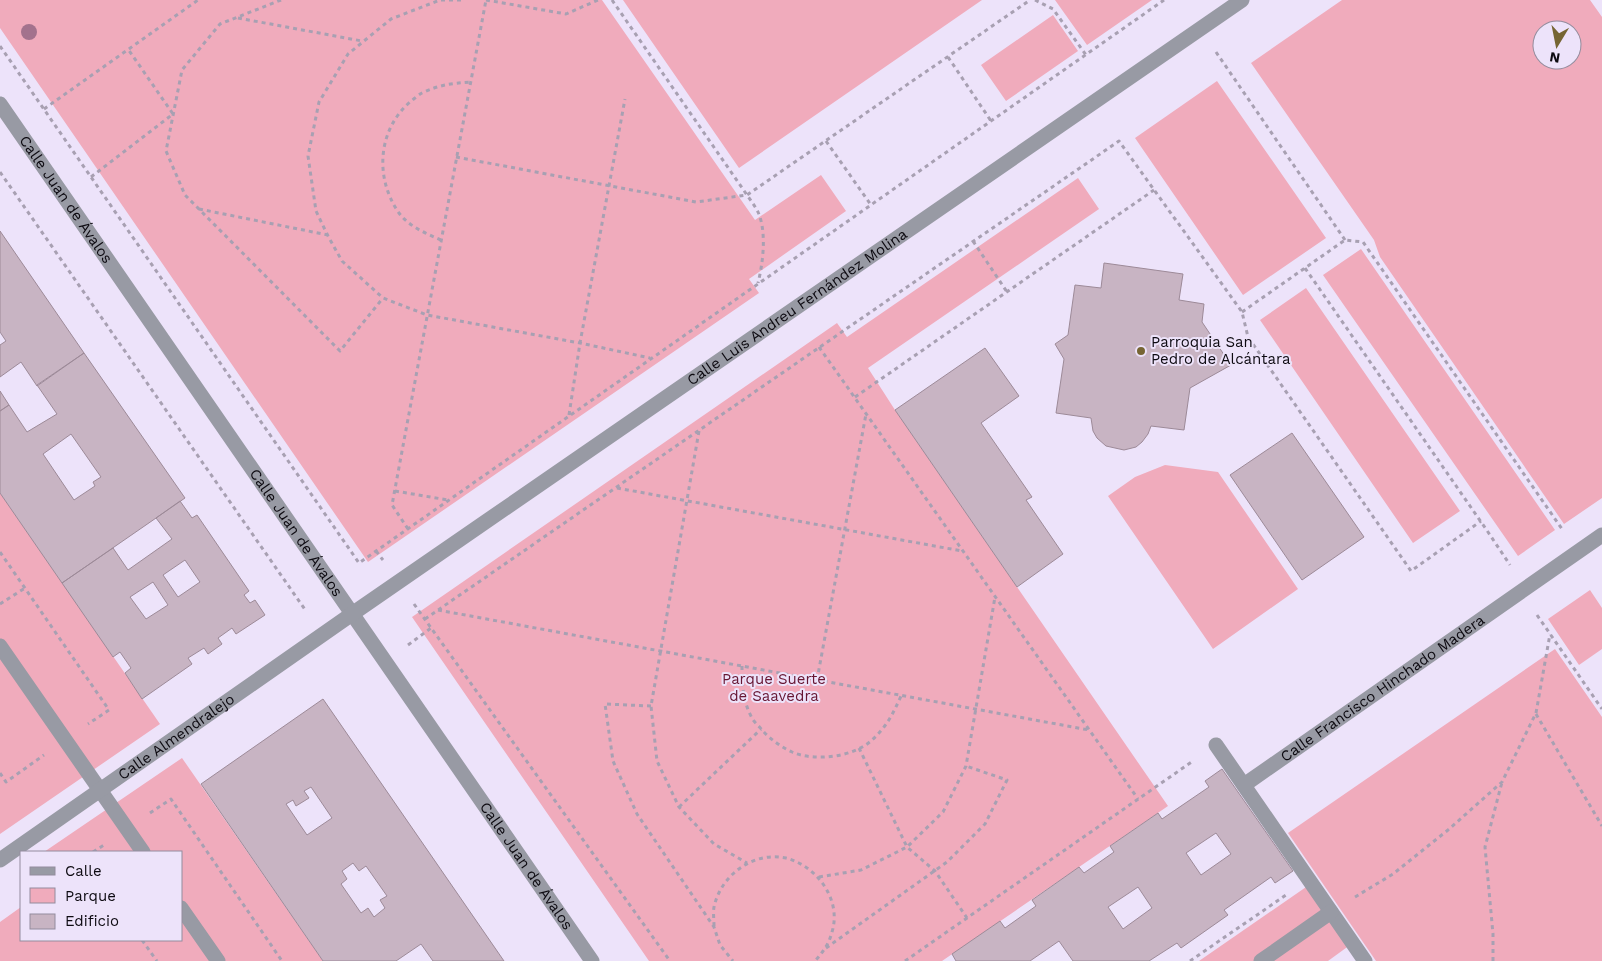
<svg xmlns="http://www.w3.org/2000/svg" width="1602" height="961" viewBox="0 0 1602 961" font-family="'Work Sans',sans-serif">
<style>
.green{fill:#f0abbc;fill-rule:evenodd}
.building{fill:#c8b4c3;stroke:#9d8a98;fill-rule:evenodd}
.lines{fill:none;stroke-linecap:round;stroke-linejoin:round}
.path{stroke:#a8a0b2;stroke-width:3;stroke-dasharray:4 4;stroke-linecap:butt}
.minor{stroke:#989aa4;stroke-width:15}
.tree{fill:#a3728d}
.poi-dot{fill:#766533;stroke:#ede3fa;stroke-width:2}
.labels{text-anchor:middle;stroke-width:4;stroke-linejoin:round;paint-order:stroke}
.street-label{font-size:15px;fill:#0d0a11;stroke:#ede3fa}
.poi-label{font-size:15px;fill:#0d0a11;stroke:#ede3fa;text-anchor:start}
.park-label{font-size:15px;fill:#671633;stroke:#ede3fa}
</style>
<rect width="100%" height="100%" fill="#ede3fa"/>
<path class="green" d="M 0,0 L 602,0 L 755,220 L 821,175 L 846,211 L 749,279 L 759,293 L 368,562 L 0,28 Z
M 623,0 L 982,0 L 739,168 Z
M 1055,0 L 1152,0 L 1087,45 Z
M 1342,0 L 1590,0 L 1602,17 L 1602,498 L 1564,524 L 1380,257 L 1374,240 L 1251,63 ZM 1542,30 L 1572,30 L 1572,60 L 1542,60 Z
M 1053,15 L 1078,51 L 1006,101 L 981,65 Z
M 1217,81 L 1326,238 L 1243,295 L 1135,138 Z
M 1078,178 L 1099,209 L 868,368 L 895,410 L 1168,806 L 942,961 L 649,961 L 412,617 L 837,323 L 847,337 Z
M 1361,249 L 1555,530 L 1518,556 L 1323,275 Z
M 1306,288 L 1460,511 L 1413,543 L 1260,320 Z
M 1165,465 L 1218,472 L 1298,589 L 1213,649 L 1108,496 L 1135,477 Z
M 0,493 L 160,724 L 0,834 Z
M 1590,590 L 1602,608 L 1602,649 L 1579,665 L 1548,619 Z
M 1555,649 L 1602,717 L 1602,961 L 1376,961 L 1288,833 Z
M 182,758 L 323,961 L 0,961 L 0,922 L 21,907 L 21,940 L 181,940 L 181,852 L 44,852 Z
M 1309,885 L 1350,945 L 1328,961 L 1199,961 Z"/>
<path class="building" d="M 0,231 L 84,353 L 37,386 L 21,362 L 0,377 L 0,345 L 6,341 L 0,332 Z
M 1104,263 L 1183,274 L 1179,300 L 1204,304 L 1202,322 L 1231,365 L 1190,388 L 1184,430 L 1151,426 L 1148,434 L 1142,442 L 1136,447 L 1124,450 L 1106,446 L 1097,438 L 1093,431 L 1091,418 L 1056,413 L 1064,359 L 1055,344 L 1068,335 L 1075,285 L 1101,288 Z
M 985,348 L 1019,396 L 981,423 L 1032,497 L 1026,500 L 1063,554 L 1017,587 L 895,410 Z
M 84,353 L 185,498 L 62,583 L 0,493 L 0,411 L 9,405 L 27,432 L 57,414 L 37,385 ZM 71,434 L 101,477 L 93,482 L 95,486 L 74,500 L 43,454 Z
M 0,391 L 9,405 L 0,411 Z
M 1292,433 L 1364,537 L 1302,580 L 1230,475 Z
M 180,501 L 192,518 L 197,515 L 249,591 L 244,595 L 250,603 L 255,600 L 265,615 L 236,634 L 232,628 L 218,638 L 222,644 L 208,654 L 204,648 L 188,658 L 192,664 L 142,699 L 125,673 L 131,668 L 120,652 L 113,657 L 62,583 L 113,548 L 128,570 L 172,539 L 156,518 ZM 185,560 L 200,582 L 178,597 L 163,575 ZM 153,582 L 168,605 L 146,619 L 130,597 Z
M 323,699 L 504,961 L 433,961 L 421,944 L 396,961 L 323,961 L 201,784 ZM 311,787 L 332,818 L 307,835 L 286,804 L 293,800 L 296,806 L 309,798 L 304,791 ZM 353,863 L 359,871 L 366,866 L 387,896 L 380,900 L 385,908 L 374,917 L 368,908 L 361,913 L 341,884 L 347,879 L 342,871 Z
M 1222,769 L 1293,871 L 1275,883 L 1271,877 L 1224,910 L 1228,915 L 1181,948 L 1177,943 L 1149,961 L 1073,961 L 1059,941 L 1030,961 L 956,961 L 952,954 L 1000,921 L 1005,928 L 1036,906 L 1032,900 L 1079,867 L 1084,873 L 1114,852 L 1110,846 L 1158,813 L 1162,819 L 1209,787 L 1205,781 ZM 1216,833 L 1231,854 L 1201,875 L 1186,853 ZM 1138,887 L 1152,908 L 1123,929 L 1108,907 Z"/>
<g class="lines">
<path class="path" d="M 281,0 L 220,24 L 182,70 L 166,151 L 185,195 L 340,351 L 383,298
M 461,0 L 440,0 L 391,19 L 348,54 L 319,102 L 308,156 L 316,211 L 328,236 L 342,261 L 383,298 L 427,315 L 580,343 L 650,358
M 486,0 L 566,14 L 598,0
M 612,0 L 747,195 C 751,201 755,206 758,212 C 767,232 763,263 758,283
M 1035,0 L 1053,9 L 1086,55
M 238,18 L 362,41
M 0,46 L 359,563 L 1164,0
M 1216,52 L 1345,240
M 948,57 L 991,121
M 44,109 L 198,0
M 826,141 L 871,205
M 456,157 L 696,202 L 747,195 L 1030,0
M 0,172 L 306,611
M 91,177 L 173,114 L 128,49
M 199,209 L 328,235
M 441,240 C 425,233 407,226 397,210 C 375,176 378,130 410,102 C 414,99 418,95 422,93 C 438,85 453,83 471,82
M 973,241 L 1007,292
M 1305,268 L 1488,532 L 1510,565
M 1242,312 L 1345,240 L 1363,242 L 1562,529
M 819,347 L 1138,799
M 855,397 L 1154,190
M 569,415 L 580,343 L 625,99
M 699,431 L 651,706 L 657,761 L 679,807 L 714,844 L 747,863
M 617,488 L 962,551
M 395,491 L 448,500
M 408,529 L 392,505 L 486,0
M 376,551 L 383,560
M 0,552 L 109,710 L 88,724
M 0,604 L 25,588
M 414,604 L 670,961
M 438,610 L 1089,730
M 1537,615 L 1602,709
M 425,619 L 1119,141 L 1242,312 L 1248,337 L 1411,571 L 1481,521
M 408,645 L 431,628
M 742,666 C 742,685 743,702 752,718 C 754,722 759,726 762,730 C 770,739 781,747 792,752 C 815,762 854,757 872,740 C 887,726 893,714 901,696
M 817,680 L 866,414
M 651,706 L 605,704 L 613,761 L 637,814 L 714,927 L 720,945 L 733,961
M 1536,714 L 1602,826
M 859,748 L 907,847 L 935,871 L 967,918
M 0,773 L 6,782 L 44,755
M 679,807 L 761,729
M 150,813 L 171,799 L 282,961
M 93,852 L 104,845
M 819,877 L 861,870 L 907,847 L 943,812 L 966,766 L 995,597
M 1355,897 L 1393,874 L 1448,830 L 1502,782 L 1536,713 L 1550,634
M 714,926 C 714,920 713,913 714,907 C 721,875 753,851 786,858 C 817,866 842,900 832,932 C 829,944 823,952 815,961
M 142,940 L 157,961
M 826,948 L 947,862 L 985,824 L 1007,780 L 966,766
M 905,961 L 1193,761
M 1190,961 L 1286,895
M 1493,961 L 1493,934 L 1485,847 L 1502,782"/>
<g class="minor">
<path id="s1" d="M 0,104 L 592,961"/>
<path d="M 0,646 L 143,852"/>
<path d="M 1216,745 L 1365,961"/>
<path id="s2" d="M 1244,785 L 1602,535"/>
<path id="s3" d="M 0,860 L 352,614 L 1242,0"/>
<path d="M 181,908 L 218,961"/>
<path d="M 1261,961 L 1331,912"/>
</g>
</g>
<circle class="tree" cx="29" cy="32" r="8"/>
<circle class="poi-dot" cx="1141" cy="351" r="5"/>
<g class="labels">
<g class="street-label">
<text dy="5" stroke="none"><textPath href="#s1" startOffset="116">Calle Juan de Ávalos</textPath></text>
<text dy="5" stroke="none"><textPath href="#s3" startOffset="970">Calle Luis Andreu Fernández Molina</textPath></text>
<text dy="5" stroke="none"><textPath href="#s1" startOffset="521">Calle Juan de Ávalos</textPath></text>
<text dy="5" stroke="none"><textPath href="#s2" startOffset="169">Calle Francisco Hinchado Madera</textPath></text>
<text dy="5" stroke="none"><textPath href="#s3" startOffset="215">Calle Almendralejo</textPath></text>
<text dy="5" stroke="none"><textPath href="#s1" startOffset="926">Calle Juan de Ávalos</textPath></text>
</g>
<g class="poi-label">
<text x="1151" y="347">Parroquia San<tspan x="1151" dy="17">Pedro de Alcántara</tspan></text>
</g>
<g class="park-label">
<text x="774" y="684">Parque Suerte<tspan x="774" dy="17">de Saavedra</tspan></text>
</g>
</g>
<rect x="20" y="851" width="162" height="90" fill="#ede3fa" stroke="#938c9d"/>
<rect x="30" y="867" width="25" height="8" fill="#989aa4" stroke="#938c9d"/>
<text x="65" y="876" font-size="15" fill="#0d0a11">Calle</text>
<rect x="30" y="888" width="25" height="15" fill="#f0abbc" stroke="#938c9d"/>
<text x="65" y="901" font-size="15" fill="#0d0a11">Parque</text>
<rect x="30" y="914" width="25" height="15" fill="#c8b4c3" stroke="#938c9d"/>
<text x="65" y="926" font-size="15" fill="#0d0a11">Edificio</text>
<g transform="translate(1557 45) rotate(190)"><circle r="24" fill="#ede3fa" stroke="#938c9d"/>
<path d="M0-4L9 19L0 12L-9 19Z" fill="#766533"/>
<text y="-8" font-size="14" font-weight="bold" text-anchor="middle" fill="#0d0a11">N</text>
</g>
</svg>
